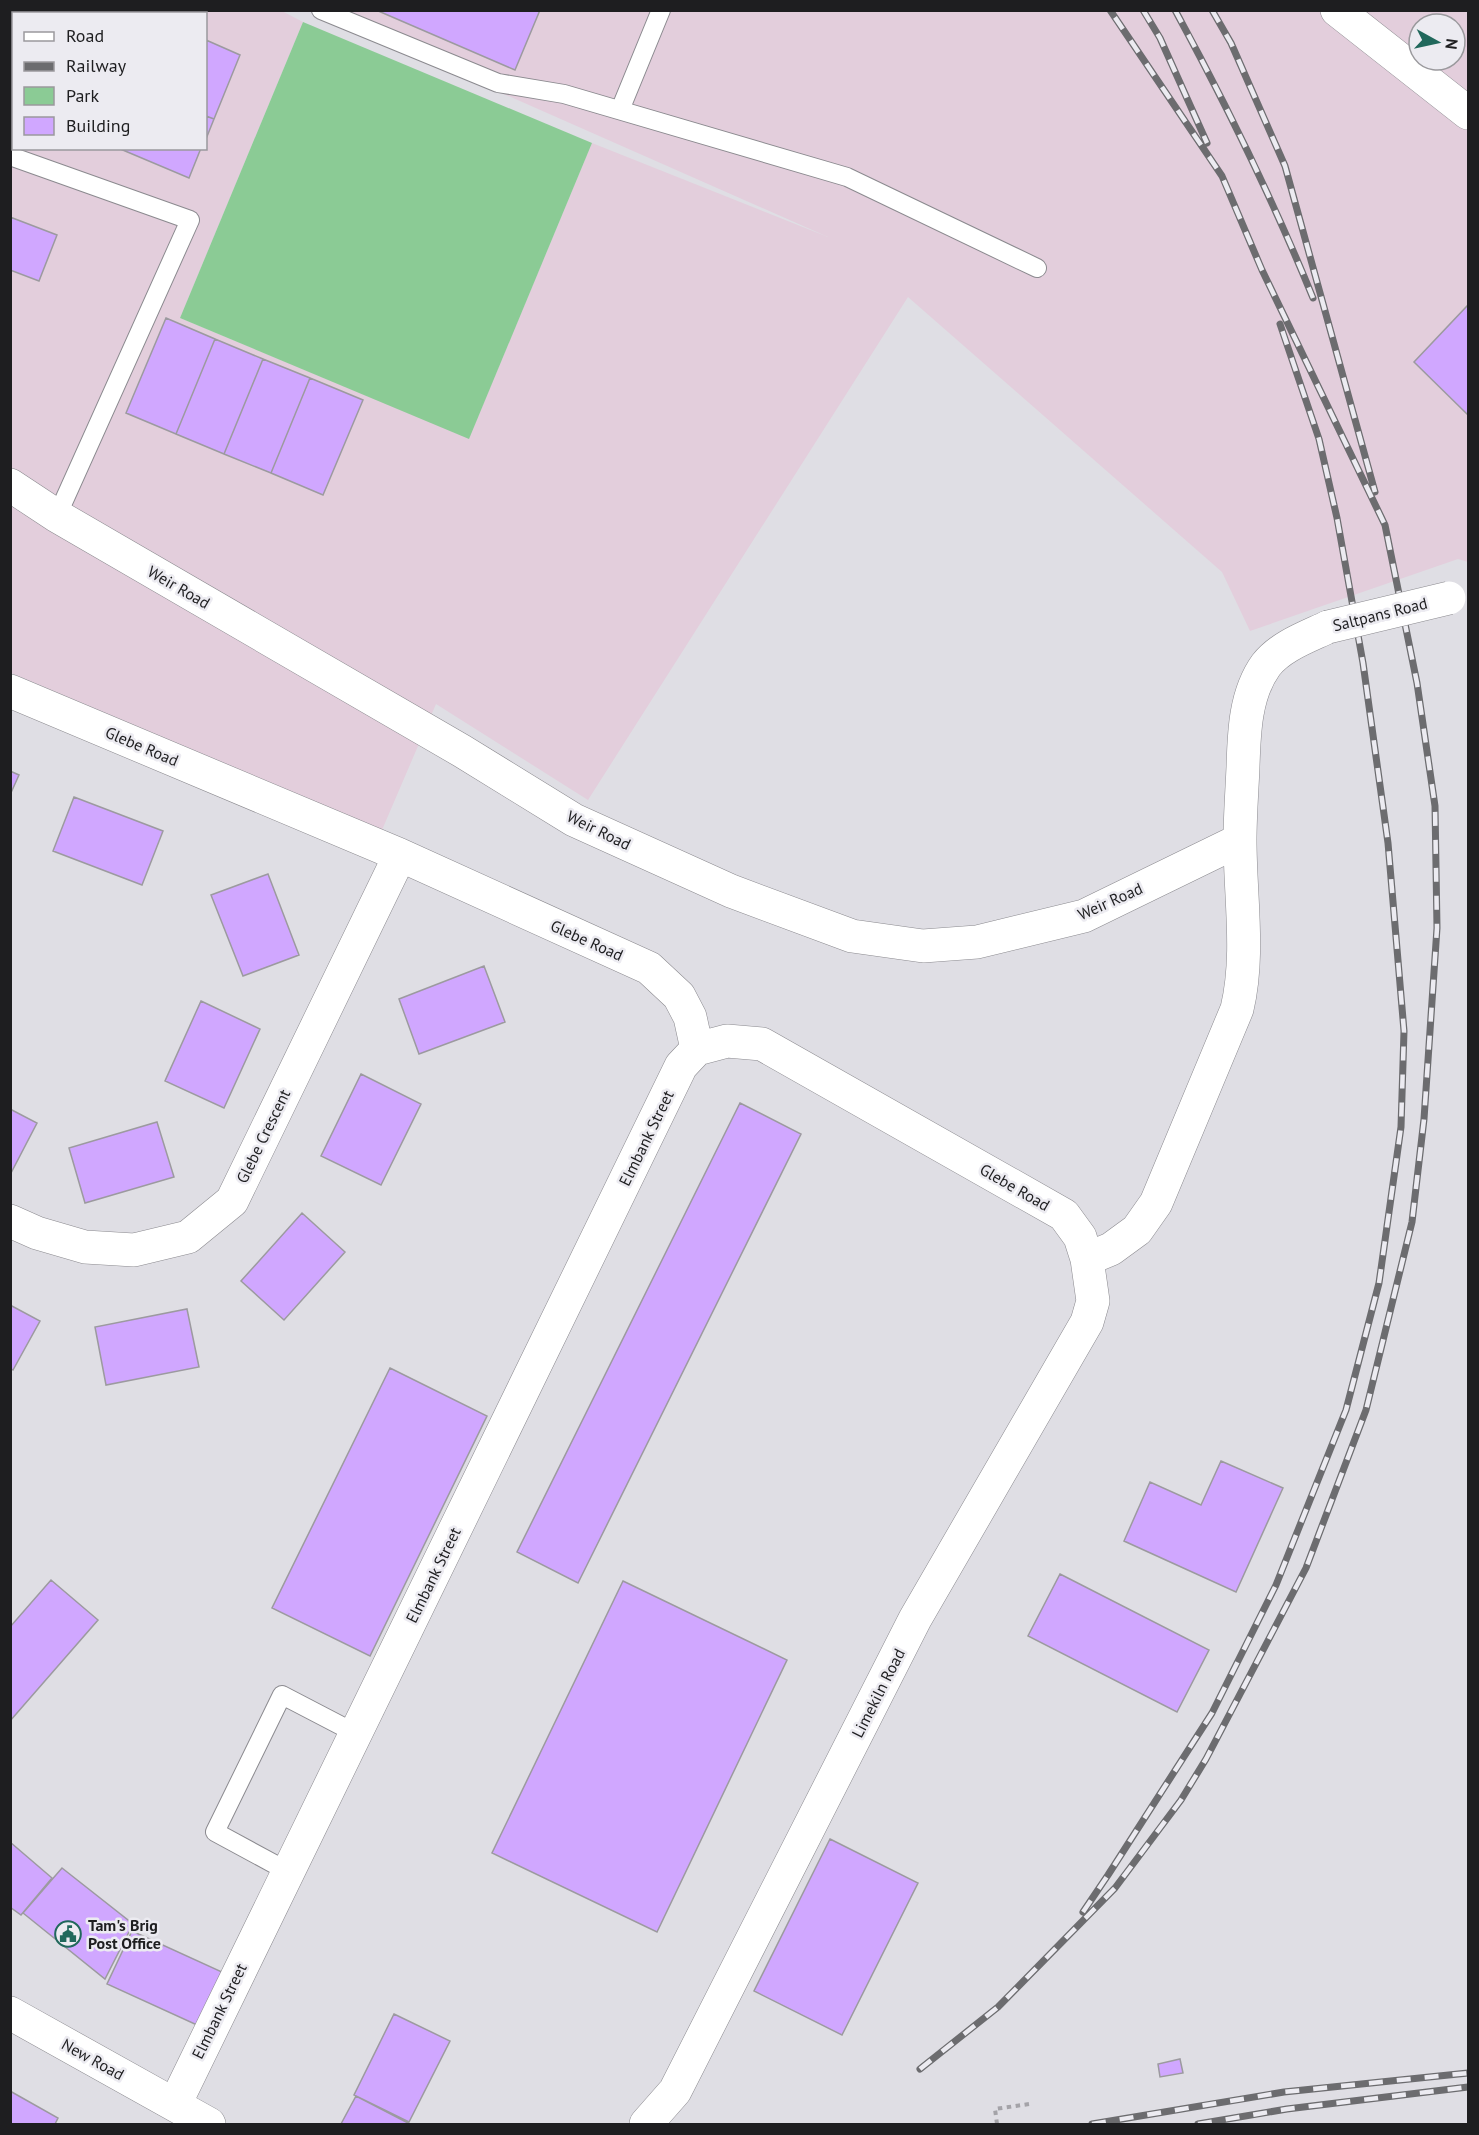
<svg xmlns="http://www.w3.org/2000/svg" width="1479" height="2135" viewBox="0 0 1479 2135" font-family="'PT Sans',sans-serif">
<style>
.industrial{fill:#e3cedc;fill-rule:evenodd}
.green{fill:#8bcb95}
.building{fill:#d0a7ff;stroke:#9c9a9f;stroke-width:1.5}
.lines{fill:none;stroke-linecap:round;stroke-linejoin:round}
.service-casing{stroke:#8b8a8f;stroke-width:20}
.minor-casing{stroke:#8b8a8f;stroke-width:34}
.primary-casing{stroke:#8b8a8f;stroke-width:34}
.path{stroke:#a4a3a8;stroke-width:4;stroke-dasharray:4.5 4.5;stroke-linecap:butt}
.service{stroke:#fff;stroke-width:18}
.minor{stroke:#fff;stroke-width:33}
.primary{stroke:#fff;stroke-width:33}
.rail-casing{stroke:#6c6c6f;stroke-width:7}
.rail{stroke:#ecebf1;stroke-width:4.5;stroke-dasharray:14;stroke-linecap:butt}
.minor-bridge-casing{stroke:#8b8a8f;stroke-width:34;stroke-linecap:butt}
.minor-bridge{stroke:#fff;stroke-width:33}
.labels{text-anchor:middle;stroke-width:5;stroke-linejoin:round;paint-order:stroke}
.street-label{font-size:16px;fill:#1e1e20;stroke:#ecebf1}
.poi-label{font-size:16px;font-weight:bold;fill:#1e1e20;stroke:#ecebf1;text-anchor:start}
</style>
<rect width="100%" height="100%" fill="#dfdee4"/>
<path class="industrial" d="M 280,10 L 303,22 L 180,318 L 469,438 L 592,143 L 828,237 L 316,11 L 1468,11 L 1468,562 L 1458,559 L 1250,631 L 1222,572 L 908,297 L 588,800 L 436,704 L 382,830 L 11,673 L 10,11 ZM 14,14 L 206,14 L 206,148 L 14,148 ZM 1419,24 L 1455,24 L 1455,60 L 1419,60 Z"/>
<path class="green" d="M 303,22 L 592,143 L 469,439 L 180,318 Z"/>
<path class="building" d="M 10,10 L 133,10 L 140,14 L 14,14 L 14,37 L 10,36 Z
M 133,10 L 206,10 L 205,14 L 140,14 Z
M 376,10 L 540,10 L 515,70 Z
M 10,36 L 14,37 L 14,106 L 10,104 Z
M 206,40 L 240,55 L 214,119 L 206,116 Z
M 206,116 L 214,119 L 206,139 Z
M 118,148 L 201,148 L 189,178 Z
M 10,217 L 57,235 L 39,281 L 10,270 Z
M 1468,305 L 1468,415 L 1414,362 Z
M 166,318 L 215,339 L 176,434 L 126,413 Z
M 215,339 L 263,359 L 224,454 L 176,434 Z
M 263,359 L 310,378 L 271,473 L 224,454 Z
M 310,378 L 363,400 L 323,495 L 271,473 Z
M 10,771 L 19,775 L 10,795 Z
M 74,797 L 163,831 L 142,885 L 53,851 Z
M 268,874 L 299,955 L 243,976 L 211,895 Z
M 484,966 L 505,1022 L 419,1054 L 399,999 Z
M 201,1001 L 260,1029 L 224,1108 L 165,1081 Z
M 361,1074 L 421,1104 L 381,1185 L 321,1156 Z
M 740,1103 L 801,1134 L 578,1583 L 517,1552 Z
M 10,1109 L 37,1123 L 11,1173 L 10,1173 Z
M 157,1122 L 174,1177 L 85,1203 L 69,1148 Z
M 302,1213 L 345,1252 L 284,1320 L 241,1281 Z
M 10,1305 L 40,1321 L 13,1370 L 10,1368 Z
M 187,1309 L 199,1367 L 106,1385 L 95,1327 Z
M 390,1368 L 487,1416 L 370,1656 L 272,1608 Z
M 1221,1461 L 1283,1488 L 1236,1592 L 1124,1541 L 1150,1482 L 1201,1505 Z
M 1060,1574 L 1209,1650 L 1177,1712 L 1028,1636 Z
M 51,1580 L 98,1620 L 10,1721 L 10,1627 Z
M 623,1581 L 787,1660 L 657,1932 L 492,1853 Z
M 830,1839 L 918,1883 L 842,2035 L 754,1991 Z
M 10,1842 L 52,1878 L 21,1915 L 10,1907 Z
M 62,1868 L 133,1924 L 105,1979 L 23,1913 Z
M 132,1931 L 222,1972 L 197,2025 L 107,1984 Z
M 394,2014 L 450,2041 L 409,2122 L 354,2095 Z
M 1180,2059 L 1183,2073 L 1160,2077 L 1158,2064 Z
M 10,2091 L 58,2118 L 55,2124 L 10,2124 Z
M 356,2096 L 410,2124 L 341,2124 Z"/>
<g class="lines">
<g class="service-casing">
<path id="service" d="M 321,10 L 498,83 L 564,94 L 847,177 L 1037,268
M 620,110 L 661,10
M 10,156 L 190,220 L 57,516
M 287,1871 L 215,1832 L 282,1695 L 355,1733"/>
</g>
<g class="minor-casing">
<path id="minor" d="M 1337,10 L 1468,113
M 10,485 L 57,516 L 462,751 L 574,820 L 731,891 L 852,936 L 923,946 L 977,942 L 1084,916 L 1240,840
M 10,691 L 400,855 L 649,968 L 679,996 L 690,1017 L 697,1049 L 727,1041 L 762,1044 L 1064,1215 L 1080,1237 L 1087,1259 L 1093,1301 L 1087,1322 L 915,1619 L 675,2091 L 646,2124
M 10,1221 L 37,1233 L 85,1247 L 134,1250 L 188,1237 L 232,1201 L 400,855
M 1087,1259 L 1111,1249 L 1137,1230 L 1156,1203 L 1237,1009 C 1250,954 1240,897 1240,840 C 1240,816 1242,791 1243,767 C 1244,733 1245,694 1266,665 C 1281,646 1307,637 1328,627
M 175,2104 L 681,1066 L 697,1049"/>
</g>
<g class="primary-casing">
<path id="primary" d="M 10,2013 L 209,2124"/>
</g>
<path class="path" d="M 997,2124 L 995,2109 L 1029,2104"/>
<use href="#service" class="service"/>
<use href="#minor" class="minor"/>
<use href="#primary" class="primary"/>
<g class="rail-casing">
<path id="rail" d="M 1143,10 L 1160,38 L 1207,143
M 1175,10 C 1226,104 1273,200 1313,298
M 1212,10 L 1231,43 L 1285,166 L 1375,492
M 1083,1912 L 1108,1875 L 1212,1713 L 1276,1585 L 1346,1410 L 1379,1283 L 1401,1127 L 1404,1031 L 1388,843 L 1363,663 L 1337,518 L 1319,439 L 1280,324
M 920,2069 L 998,2007 L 1115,1888 L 1181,1800 L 1206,1759 L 1306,1568 L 1366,1410 L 1412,1222 L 1424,1119 L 1437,928 L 1435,806 L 1417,683 L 1385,525 L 1262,270 L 1222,176 L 1110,10
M 1092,2124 L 1284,2092 L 1468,2073
M 1198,2124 L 1287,2109 L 1468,2087"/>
</g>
<use href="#rail" class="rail"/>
<g class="minor-bridge-casing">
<path id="minor-bridge" d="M 1328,627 L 1449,598"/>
</g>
<use href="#minor-bridge" class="minor-bridge"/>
</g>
<defs>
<g id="civic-ring" transform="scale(1.35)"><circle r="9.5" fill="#ecebf1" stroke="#21685c" stroke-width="1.5"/><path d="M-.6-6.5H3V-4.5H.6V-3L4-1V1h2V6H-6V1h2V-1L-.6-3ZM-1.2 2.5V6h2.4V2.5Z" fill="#21685c"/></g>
</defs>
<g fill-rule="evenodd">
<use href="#civic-ring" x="68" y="1934"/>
</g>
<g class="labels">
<g class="street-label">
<text transform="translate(179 587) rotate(30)" y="6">Weir Road</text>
<text transform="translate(1380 614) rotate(-14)" y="6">Saltpans Road</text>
<text transform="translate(142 746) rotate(23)" y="6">Glebe Road</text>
<text transform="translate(599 830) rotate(26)" y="6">Weir Road</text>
<text transform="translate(1110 901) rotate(-24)" y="6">Weir Road</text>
<text transform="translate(587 940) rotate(24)" y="6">Glebe Road</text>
<text transform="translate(263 1136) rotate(-64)" y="6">Glebe Crescent</text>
<text transform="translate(646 1138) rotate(-64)" y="6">Elmbank Street</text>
<text transform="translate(1015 1187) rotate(30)" y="6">Glebe Road</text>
<text transform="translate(433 1575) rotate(-64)" y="6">Elmbank Street</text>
<text transform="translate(878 1693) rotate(-63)" y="6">Limekiln Road</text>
<text transform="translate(219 2011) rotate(-64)" y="6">Elmbank Street</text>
<text transform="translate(93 2059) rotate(29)" y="6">New Road</text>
</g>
<g class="poi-label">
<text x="88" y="1931">Tam's Brig<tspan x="88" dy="18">Post Office</tspan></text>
</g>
</g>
<rect width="1479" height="2135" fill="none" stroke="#1e1e20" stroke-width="24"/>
<rect x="12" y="12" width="195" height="138" fill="#ecebf1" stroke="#9a999d" stroke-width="1.5"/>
<rect x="24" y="32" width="30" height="9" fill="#ffffff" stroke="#9a999d" stroke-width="1.5"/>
<text x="66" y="42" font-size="18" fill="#1e1e20">Road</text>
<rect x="24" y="62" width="30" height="9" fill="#6c6c6f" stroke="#9a999d" stroke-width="1.5"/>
<text x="66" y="72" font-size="18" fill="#1e1e20">Railway</text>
<rect x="24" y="87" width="30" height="18" fill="#8bcb95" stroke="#9a999d" stroke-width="1.5"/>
<text x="66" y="102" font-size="18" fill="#1e1e20">Park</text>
<rect x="24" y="117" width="30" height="18" fill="#d0a7ff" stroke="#9a999d" stroke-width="1.5"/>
<text x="66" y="132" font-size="18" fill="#1e1e20">Building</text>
<g transform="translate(1437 42) rotate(98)"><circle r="28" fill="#ecebf1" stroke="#9a999d" stroke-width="1.5"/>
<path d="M0-4.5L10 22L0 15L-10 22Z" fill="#21685c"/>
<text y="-9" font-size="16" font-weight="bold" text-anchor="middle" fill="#1e1e20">N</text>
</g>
</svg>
